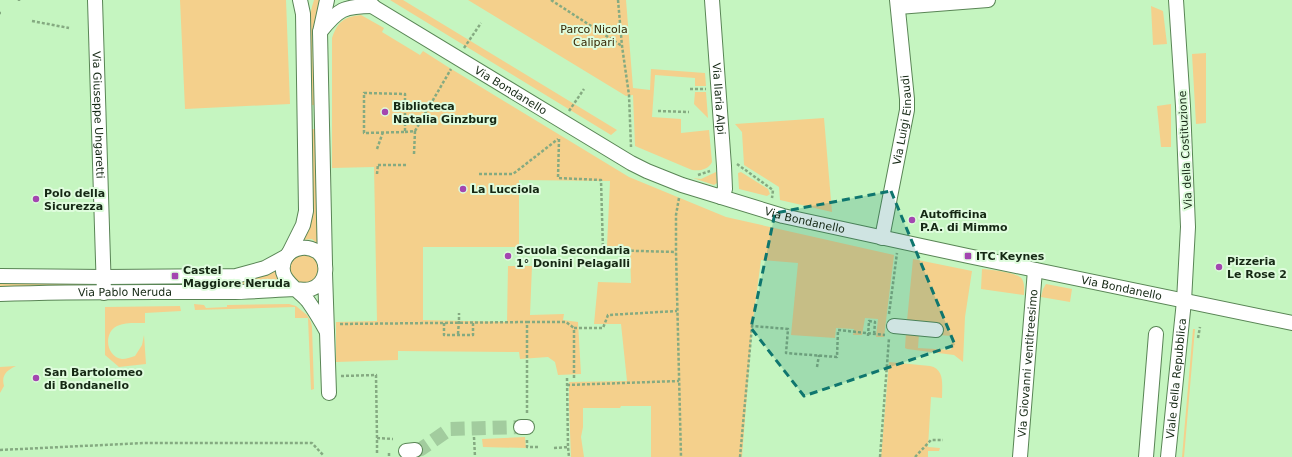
<svg xmlns="http://www.w3.org/2000/svg" width="1292" height="457" viewBox="0 0 1292 457" font-family="'DejaVu Sans',sans-serif">
<style>
.green{fill:#f4d08c}
.lines{fill:none;stroke-linecap:round;stroke-linejoin:round}
.minor-tunnel{stroke:#a2cc9e;stroke-width:14;stroke-dasharray:14 7;stroke-linecap:butt}
.minor-casing{stroke:#598555;stroke-width:16}
.path{stroke:#85aa81;stroke-width:2.5;stroke-dasharray:3 2;stroke-linecap:butt}
.minor{stroke:#fff;stroke-width:14}
.path-bridge{stroke:#85aa81;stroke-width:2.5;stroke-dasharray:3 2;stroke-linecap:butt}
.marked{fill:#0f766e;fill-opacity:0.2;stroke:#0f766e;stroke-width:3;stroke-dasharray:8 5;stroke-linejoin:round}
.poi-dot{fill:#a346b0;stroke:#dffcdd;stroke-width:1.5}
.labels{text-anchor:middle;stroke-width:4;stroke-linejoin:round;paint-order:stroke}
.park-label{font-size:11px;fill:#362603;stroke:#dffcdd}
.street-label{font-size:11px;fill:#152814;stroke:#dffcdd}
.poi-label{font-size:11px;font-weight:bold;fill:#152814;stroke:#dffcdd;text-anchor:start}
</style>
<rect width="100%" height="100%" fill="#c5f5c0"/>
<path class="green" d="M 180,0 L 286,0 L 290,104 L 185,109 Z
M 314,0 L 322,0 L 317,13 L 312,35 L 314,105 L 310,105 C 309,70 303,33 314,0 Z
M 390,0 L 403,0 L 617,130 L 611,135 Z
M 468,0 L 626,0 L 633,88 L 650,90 L 651,69 L 705,73 L 706,86 L 695,86 L 695,78 L 655,75 L 652,117 L 681,119 L 681,133 L 709,130 L 712,162 C 708,170 700,171 692,170 L 635,146 L 633,95 L 626,96 Z
M 1151,6 L 1163,11 L 1167,44 L 1153,45 Z
M 361,15 L 384,28 L 382,32 L 420,55 L 423,51 L 448,67 L 629,177 L 726,217 L 894,255 L 884,337 L 876,337 L 878,319 L 865,318 L 862,335 L 853,335 L 854,329 L 836,328 L 835,338 L 791,335 L 798,263 L 761,260 L 752,328 L 742,457 L 651,457 L 651,406 L 621,406 L 620,408 L 583,408 L 583,427 L 581,437 L 584,457 L 571,457 L 569,406 L 569,382 L 627,381 L 621,324 L 594,324 L 598,282 L 631,283 L 630,248 L 607,246 L 610,181 L 519,180 L 519,247 L 423,247 L 423,320 L 507,322 L 508,266 L 532,266 L 530,315 L 564,314 L 563,320 L 578,322 L 581,374 L 558,375 L 555,362 L 548,357 L 520,359 L 519,352 L 398,351 L 398,360 L 336,362 L 336,322 L 377,321 L 374,167 L 332,168 L 332,38 C 338,21 344,17 361,15 Z
M 1206,53 L 1206,123 L 1196,124 L 1192,54 Z
M 695,92 L 706,92 L 708,118 L 694,104 Z
M 1171,104 L 1171,147 L 1161,147 L 1157,106 Z
M 824,118 L 832,212 L 780,200 L 779,187 L 744,165 L 742,132 L 735,124 Z
M 311,129 L 315,129 L 319,245 L 312,239 L 302,240 L 311,220 L 313,197 Z
M 716,172 L 717,183 L 714,185 L 693,178 L 701,179 Z
M 741,172 L 768,189 L 770,194 L 767,196 L 739,189 L 738,173 Z
M289 268a15 15 0 1 1 30 0a15 15 0 1 1-30 0Z
M 913,259 L 972,271 L 965,317 L 963,362 L 954,355 L 907,349 L 905,348 L 906,332 L 919,333 L 918,348 L 951,350 L 952,336 L 939,335 L 907,321 Z
M 277,268 L 283,284 L 138,285 L 137,282 Z
M 982,269 C 991,270 1017,272 1022,279 C 1025,284 1024,290 1024,295 L 981,289 Z
M 88,283 L 88,286 L 0,288 L 0,284 Z
M 1046,284 L 1072,289 L 1070,302 L 1041,297 L 1043,289 Z
M 194,304 L 204,305 L 206,308 L 227,307 L 227,305 L 289,304 L 296,306 L 307,315 L 311,322 L 312,327 L 314,389 L 311,390 L 308,318 L 295,318 L 295,307 L 195,310 Z
M 180,306 L 181,311 L 145,313 L 145,323 C 137,323 125,322 117,326 C 103,333 106,357 122,359 C 126,359 131,357 135,356 L 142,345 L 144,335 L 146,364 L 119,367 L 105,355 L 105,307 Z
M 1193,329 L 1195,329 L 1184,457 L 1182,457 Z
M 889,362 L 930,366 C 945,369 942,385 942,398 L 931,397 L 928,447 L 940,448 L 939,451 L 928,451 L 928,457 L 881,457 Z
M 16,366 C 7,370 1,375 4,386 L 0,393 L 0,367 Z
M 525,437 L 526,448 L 483,447 L 482,439 Z"/>
<g class="lines">
<path class="minor-tunnel" d="M 415,450 L 421,449 L 450,429 L 521,427"/>
<g class="minor-casing">
<g id="minor">
<path id="s1" d="M 95,0 L 104,293"/>
<path id="s2" d="M 362,0 L 631,163 L 647,171 L 682,185 L 783,216 L 968,256 L 1292,323"/>
<path id="s3" d="M 712,0 L 724,166 L 725,189 L 721,197"/>
<path d="M 898,7 L 988,0"/>
<path d="M 320,32 C 338,9 344,6 373,6"/>
<path id="s4" d="M 882,238 L 907,110 L 907,99 L 897,0"/>
<path d="M 289,253 L 303,225 L 306,211 L 303,14 L 300,0"/>
<path d="M 325,264 L 320,32 L 327,0"/>
<path d="M 0,276 L 104,277 L 236,276 L 265,268 L 287,256"/>
<path id="s5" d="M 0,294 C 77,291 153,292 230,292 C 251,292 272,290 294,289 C 300,289 305,291 311,289 C 327,284 330,263 318,252 C 313,249 307,247 301,248 C 295,249 289,252 286,257 C 274,278 297,288 308,301 C 315,311 321,321 327,332 L 325,273"/>
<path d="M 894,326 L 936,330"/>
<path d="M 327,332 L 329,393"/>
<path d="M 521,427 L 527,427"/>
<path d="M 406,451 L 415,450"/>
<path id="s6" d="M 1020,457 L 1035,270"/>
<path d="M 1146,457 L 1156,334"/>
<path id="s7" d="M 1168,457 L 1184,301 L 1188,227 L 1183,106 L 1176,0"/>
</g>
</g>
<path class="path" d="M 551,0 L 622,46
M 618,0 L 622,46 L 629,95 L 631,147
M 19,1 L 19,0
M 0,13 L 1,13
M 32,21 L 69,28
M 464,48 L 481,23
M 690,89 L 706,89
M 364,93 L 405,94 L 405,132 L 364,133 Z
M 569,111 L 584,89
M 658,111 L 689,112
M 405,132 L 415,131 L 451,69
M 559,139 L 558,178 L 601,180 L 603,250 L 676,252
M 377,149 L 383,132
M 414,154 L 415,131
M 737,164 L 773,190 L 772,198
M 378,165 L 408,165
M 377,174 L 378,164
M 479,174 L 513,174 L 558,139
M 698,175 L 710,171
M 679,198 L 676,215 L 676,252 L 681,457
M 889,314 L 897,253
M 459,320 L 459,313
M 527,322 L 566,322 L 574,328
M 444,323 L 444,335 L 473,335 L 473,323
M 340,324 L 527,322 L 527,415
M 868,336 L 869,321 L 875,322 L 874,335
M 1198,338 L 1200,327
M 817,367 L 819,355
M 341,376 L 376,375 L 377,438
M 567,378 L 568,447
M 574,378 L 574,328 L 603,328 L 608,315 L 677,311
M 567,385 L 679,381
M 474,437 L 475,457
M 527,440 L 527,447 L 538,447
M 554,448 L 568,447 L 569,457
M 0,450 L 144,443 L 312,443 L 323,455
M 377,453 L 377,438 L 393,439
M 389,453 L 389,457
M 740,457 L 752,326 L 788,329 L 786,353 L 837,357 L 838,330 L 885,335
M 880,457 L 889,338
M 915,457 L 931,440 L 943,440"/>
<use href="#minor" class="minor"/>
<path class="path-bridge" d="M 458,334 L 459,320"/>
</g>
<path class="marked" d="M 891,191 L 955,345 L 804,396 L 751,328 L 775,213 Z"/>
<g class="poi-dot">
<circle cx="385" cy="112" r="4"/>
<circle cx="463" cy="189" r="4"/>
<circle cx="36" cy="199" r="4"/>
<circle cx="912" cy="220" r="4"/>
<circle cx="508" cy="256" r="4"/>
<rect x="964" y="252" width="8" height="8" rx="2"/>
<circle cx="1219" cy="267" r="4"/>
<rect x="171" y="272" width="8" height="8" rx="2"/>
<circle cx="36" cy="378" r="4"/>
</g>
<g class="labels">
<g class="park-label">
<text x="594" y="33">Parco Nicola<tspan x="594" dy="13">Calipari</tspan></text>
</g>
<g class="street-label">
<text dy="4" stroke="none"><textPath href="#s2" startOffset="174">Via Bondanello</textPath></text>
<text dy="4" stroke="none"><textPath href="#s3" startOffset="99">Via Ilaria Alpi</textPath></text>
<text dy="4" stroke="none"><textPath href="#s1" startOffset="115">Via Giuseppe Ungaretti</textPath></text>
<text dy="4" stroke="none"><textPath href="#s4" startOffset="120">Via Luigi Einaudi</textPath></text>
<text transform="translate(1185 150) rotate(-93)" y="4">Via della Costituzione</text>
<text dy="4" stroke="none"><textPath href="#s2" startOffset="498">Via Bondanello</textPath></text>
<text dy="4" stroke="none"><textPath href="#s2" startOffset="822">Via Bondanello</textPath></text>
<text dy="4" stroke="none"><textPath href="#s5" startOffset="125">Via Pablo Neruda</textPath></text>
<text dy="4" stroke="none"><textPath href="#s6" startOffset="94">Via Giovanni ventitreesimo</textPath></text>
<text dy="4" stroke="none"><textPath href="#s7" startOffset="79">Viale della Repubblica</textPath></text>
</g>
<g class="poi-label">
<text x="393" y="110">Biblioteca<tspan x="393" dy="13">Natalia Ginzburg</tspan></text>
<text x="471" y="193">La Lucciola</text>
<text x="44" y="197">Polo della<tspan x="44" dy="13">Sicurezza</tspan></text>
<text x="920" y="218">Autofficina<tspan x="920" dy="13">P.A. di Mimmo</tspan></text>
<text x="516" y="254">Scuola Secondaria<tspan x="516" dy="13">1° Donini Pelagalli</tspan></text>
<text x="976" y="260">ITC Keynes</text>
<text x="1227" y="265">Pizzeria<tspan x="1227" dy="13">Le Rose 2</tspan></text>
<text x="183" y="274">Castel<tspan x="183" dy="13">Maggiore Neruda</tspan></text>
<text x="44" y="376">San Bartolomeo<tspan x="44" dy="13">di Bondanello</tspan></text>
</g>
</g>
</svg>
